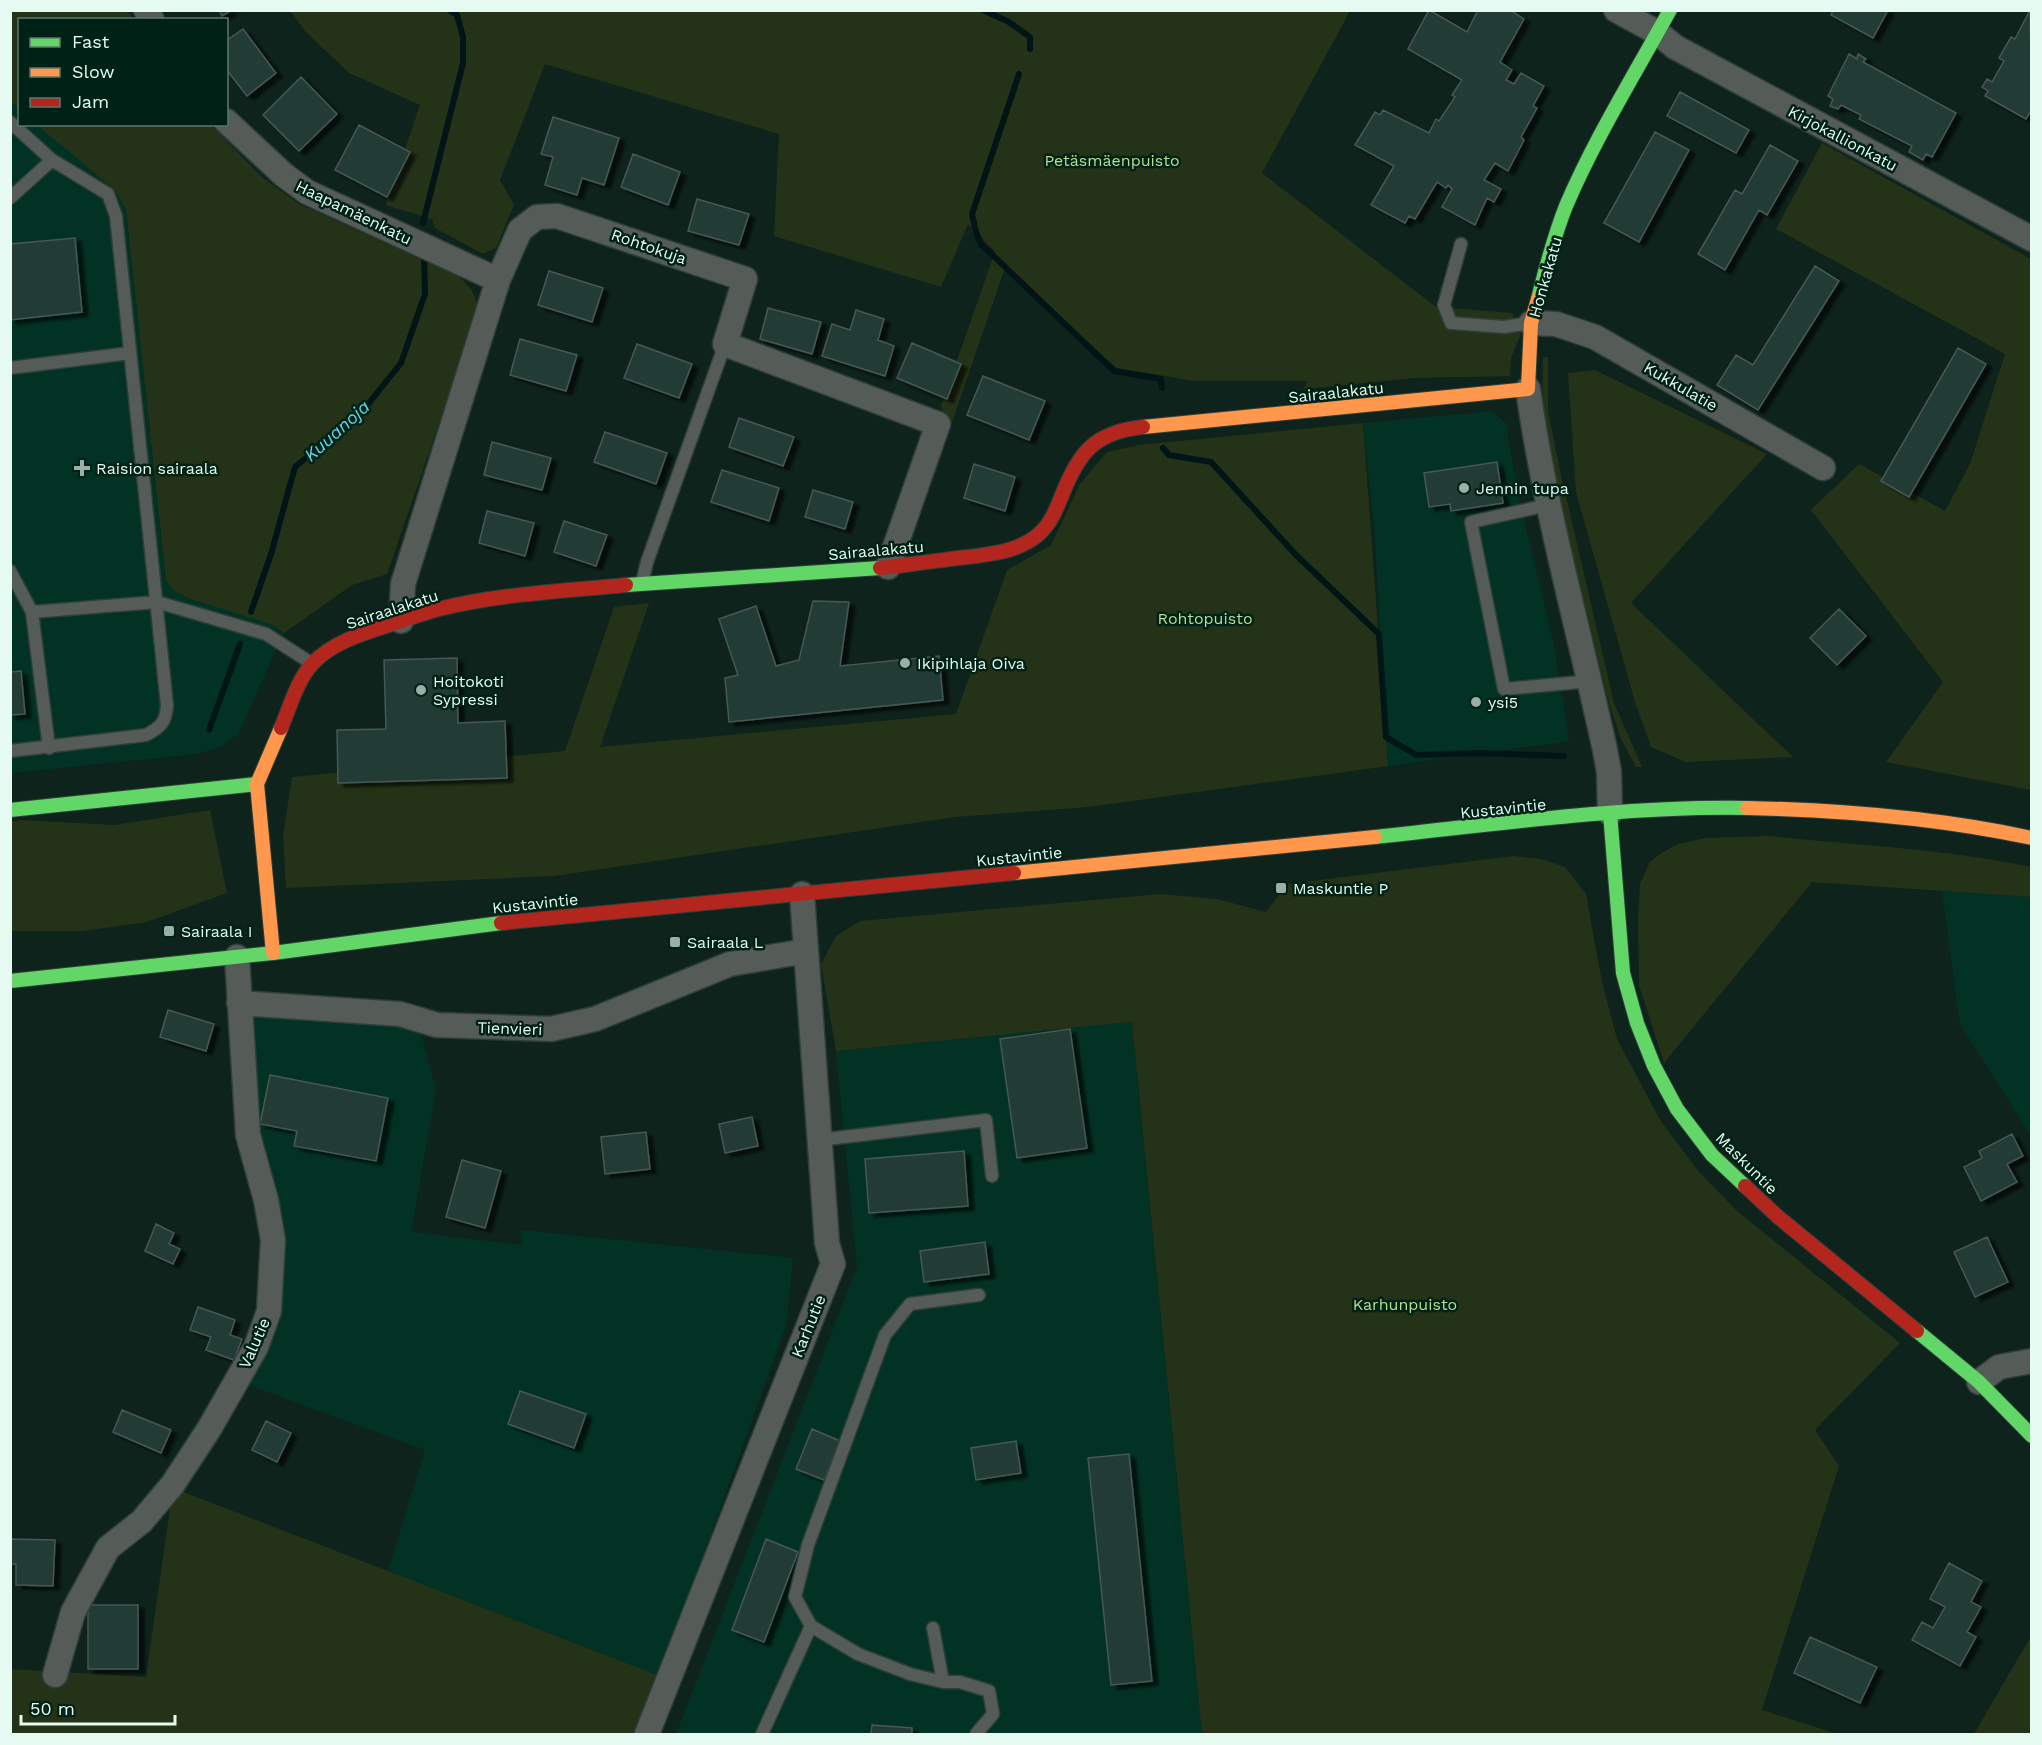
<svg xmlns="http://www.w3.org/2000/svg" width="2042" height="1745" viewBox="0 0 2042 1745" font-family="'Work Sans',sans-serif">
<style>
.built{fill:#023223}
.green{fill:#243317}
.lines{fill:none;stroke-linecap:round;stroke-linejoin:round}
.stream{stroke:#011517;stroke-width:6}
.building{fill:#243a35;stroke:#465854;stroke-width:1.5;filter:url(#shadow)}
.lane-casing{stroke:#2e3f39;stroke-width:15}
.street-casing{stroke:#2e3f39;stroke-width:27}
.fast-casing{stroke:#2e3f39;stroke-width:16}
.slow-casing{stroke:#2e3f39;stroke-width:16}
.jam-casing{stroke:#2e3f39;stroke-width:16}
.lane{stroke:#555b57;stroke-width:12}
.street{stroke:#555b57;stroke-width:24}
.fast{stroke:#63d668;stroke-width:14}
.slow{stroke:#ff974d;stroke-width:14}
.jam{stroke:#b3261e;stroke-width:14}
.poi-dot{fill:#9aafa6;stroke:#002216;stroke-width:2}
.labels{text-anchor:middle;stroke-width:5;stroke-linejoin:round;paint-order:stroke}
.street-label{font-size:16px;fill:#e5faf0;stroke:#002216}
.park-label{font-size:16px;fill:#badd8f;stroke:#002216}
.poi-label{font-size:16px;fill:#e5faf0;stroke:#002216;text-anchor:start}
.water-label{font-size:18px;font-style:italic;fill:#5fdae6;stroke:#002216}
</style>
<defs>
<filter id="shadow"><feDropShadow dx="6" dy="4" stdDeviation="1.5" flood-color="#0009"/></filter>
</defs>
<rect width="100%" height="100%" fill="#0e231c"/>
<path class="built" d="M 10,99 L 19,107 L 20,124 L 40,125 L 115,190 L 126,209 L 166,581 L 273,625 L 284,633 L 238,734 L 220,747 L 197,754 L 11,773 Z
M 1492,411 L 1506,423 L 1517,491 L 1554,645 L 1569,741 L 1388,766 L 1375,538 L 1363,423 Z
M 1942,891 L 2031,897 L 2031,1136 L 1960,1024 Z
M 248,993 L 413,1003 L 436,1090 L 411,1232 L 523,1245 L 521,1230 L 793,1258 L 786,1326 L 660,1676 L 388,1571 L 425,1450 L 243,1383 L 278,1307 L 260,1202 Z
M 1132,1022 L 1202,1734 L 676,1734 L 857,1267 L 836,1051 Z"/>
<path class="green" d="M 11,10 L 128,11 L 133,19 L 20,20 L 19,109 L 11,101 Z
M 290,11 L 1350,11 L 1262,173 L 1436,307 L 1513,313 L 1512,329 L 1522,331 L 1511,358 L 1510,376 L 1414,378 L 1304,389 L 1307,381 L 1195,381 L 1117,368 L 1085,341 L 1006,265 L 950,428 L 941,406 L 995,252 L 968,224 L 941,287 L 774,236 L 779,134 L 545,64 L 500,180 L 514,205 L 496,248 L 483,254 L 435,228 L 432,219 L 386,205 L 420,105 L 349,73 L 306,32 Z
M 37,125 L 211,125 L 262,177 L 299,204 L 458,276 C 470,286 477,295 478,311 L 387,574 L 352,585 L 284,633 L 273,625 L 191,599 L 176,592 L 166,581 L 126,209 L 115,190 Z
M 1822,143 L 2031,259 L 2031,790 L 1886,762 L 1943,682 L 1811,510 L 1859,464 L 1945,511 L 1970,464 L 2005,354 L 1776,229 Z
M 1543,357 L 1548,357 L 1548,411 L 1561,475 L 1614,703 L 1642,767 L 1636,767 L 1621,739 L 1609,703 L 1554,478 L 1542,408 Z
M 1595,370 L 1767,454 L 1631,603 L 1793,757 L 1686,762 L 1651,747 L 1635,702 L 1576,492 L 1568,373 Z
M 1363,423 L 1388,766 L 1088,807 L 955,817 L 554,876 L 286,888 L 283,836 L 292,777 L 565,751 L 614,607 L 649,603 L 600,747 L 956,714 L 1007,570 L 1051,545 L 1080,484 L 1107,452 L 1139,445 Z
M 210,810 L 227,893 L 147,922 L 83,931 L 11,931 L 10,822 L 21,820 L 115,825 Z
M 1769,836 C 1856,845 1946,849 2032,867 L 2031,897 L 1812,882 L 1664,1063 L 1639,985 L 1638,919 L 1640,884 L 1650,862 L 1660,854 L 1678,844 L 1706,838 Z
M 1513,856 L 1541,859 L 1565,867 L 1586,894 L 1602,982 L 1617,1039 L 1660,1120 L 1699,1172 L 1736,1210 L 1900,1343 L 1815,1430 L 1839,1466 L 1762,1710 L 1837,1734 L 1202,1734 L 1132,1022 L 836,1051 L 821,964 L 836,936 L 860,921 L 1160,894 L 1217,899 L 1266,912 L 1287,884 Z
M 173,1488 L 660,1676 L 637,1734 L 11,1734 L 10,1669 L 146,1677 Z
M 2031,1636 L 2031,1734 L 1974,1734 Z"/>
<g class="lines">
<path class="stream" d="M 983,10 L 1009,22 L 1030,37 L 1030,49
M 1019,74 L 972,214 L 976,232 L 981,244 L 1114,371 L 1161,379 L 1162,388
M 423,223 L 463,63 L 463,37 L 457,15 L 449,10
M 1163,448 L 1169,455 L 1211,462 L 1296,555 L 1379,634 L 1386,737 L 1416,755 L 1480,753 L 1564,756
M 251,612 L 271,554 L 295,467 L 361,413 L 401,363 L 425,294 L 424,255
M 209,730 L 240,644"/>
</g>
<path class="building" d="M 219,10 L 232,10 L 222,16 Z
M 1429,10 L 1467,32 L 1478,10 L 1510,10 L 1524,19 L 1500,62 L 1512,70 L 1506,80 L 1514,84 L 1521,73 L 1544,86 L 1533,106 L 1537,108 L 1521,137 L 1524,140 L 1508,171 L 1495,163 L 1484,180 L 1501,189 L 1494,202 L 1487,198 L 1475,225 L 1442,207 L 1452,189 L 1448,185 L 1446,188 L 1437,182 L 1415,219 L 1409,216 L 1405,223 L 1371,205 L 1394,166 L 1355,145 L 1375,112 L 1380,115 L 1383,110 L 1429,133 L 1436,119 L 1439,121 L 1455,97 L 1452,95 L 1462,80 L 1408,49 Z
M 1833,10 L 1888,10 L 1873,38 L 1831,15 Z
M 2030,10 L 2032,109 L 2026,119 L 1985,96 L 1988,91 L 1982,87 L 1987,79 L 1992,82 L 2004,61 L 1999,58 L 2011,37 L 2015,39 Z
M 243,29 L 276,73 L 247,96 L 226,69 L 226,41 Z
M 1849,54 L 1857,59 L 1858,54 L 1866,59 L 1863,62 L 1956,113 L 1932,157 L 1926,154 L 1923,160 L 1909,152 L 1912,146 L 1859,119 L 1861,115 L 1841,105 L 1838,109 L 1830,106 L 1833,99 L 1828,96 Z
M 301,77 L 337,114 L 299,151 L 263,115 Z
M 1680,92 L 1749,130 L 1736,153 L 1667,116 Z
M 553,117 L 619,138 L 604,185 L 582,178 L 577,195 L 545,185 L 553,157 L 541,154 Z
M 359,125 L 410,152 L 387,197 L 335,170 Z
M 1655,132 L 1689,150 L 1639,242 L 1604,223 Z
M 1770,145 L 1798,161 L 1767,215 L 1759,210 L 1725,270 L 1698,254 L 1735,190 L 1742,194 Z
M 633,154 L 680,172 L 668,205 L 621,187 Z
M 697,199 L 749,214 L 739,245 L 688,231 Z
M 75,238 L 82,312 L 10,320 L 10,244 Z
M 1815,266 L 1839,281 L 1758,410 L 1717,385 L 1736,355 L 1753,365 Z
M 549,271 L 603,288 L 592,322 L 538,305 Z
M 768,308 L 821,322 L 812,354 L 760,339 Z
M 856,310 L 884,319 L 878,340 L 894,346 L 885,376 L 822,356 L 832,324 L 850,330 Z
M 520,339 L 577,355 L 566,391 L 510,375 Z
M 912,343 L 961,364 L 947,399 L 897,378 Z
M 637,344 L 692,364 L 679,398 L 624,378 Z
M 1958,348 L 1986,364 L 1909,497 L 1881,481 Z
M 983,376 L 1045,401 L 1029,440 L 967,415 Z
M 739,418 L 794,437 L 783,466 L 729,447 Z
M 605,432 L 667,453 L 656,484 L 594,462 Z
M 492,442 L 551,458 L 542,490 L 484,475 Z
M 1497,462 L 1503,503 L 1451,511 L 1450,504 L 1429,507 L 1424,473 Z
M 974,464 L 1015,477 L 1005,511 L 964,498 Z
M 722,470 L 779,488 L 769,521 L 711,502 Z
M 813,490 L 853,502 L 845,529 L 805,517 Z
M 487,511 L 534,523 L 525,556 L 479,543 Z
M 564,521 L 607,535 L 596,566 L 554,552 Z
M 813,601 L 849,602 L 840,666 L 939,656 L 943,700 L 729,722 L 725,678 L 738,675 L 719,619 L 756,606 L 776,666 L 799,660 Z
M 1839,609 L 1866,636 L 1837,665 L 1810,638 Z
M 457,658 L 458,723 L 505,721 L 507,778 L 338,783 L 337,730 L 386,729 L 384,660 Z
M 21,671 L 25,714 L 10,715 L 10,672 Z
M 168,1010 L 214,1024 L 206,1051 L 160,1037 Z
M 1070,1029 L 1087,1148 L 1017,1158 L 1000,1039 Z
M 270,1075 L 388,1098 L 376,1161 L 294,1146 L 297,1131 L 260,1124 Z
M 752,1117 L 758,1146 L 725,1153 L 719,1124 Z
M 646,1132 L 650,1169 L 605,1174 L 601,1137 Z
M 2012,1134 L 2023,1156 L 2007,1164 L 2017,1182 L 1981,1201 L 1964,1167 L 1982,1158 L 1979,1151 Z
M 964,1151 L 968,1206 L 869,1213 L 865,1159 Z
M 462,1160 L 501,1171 L 485,1228 L 446,1217 Z
M 156,1224 L 174,1233 L 169,1244 L 180,1249 L 173,1264 L 145,1251 Z
M 1987,1237 L 2008,1282 L 1975,1297 L 1954,1252 Z
M 985,1242 L 989,1274 L 924,1282 L 920,1251 Z
M 198,1307 L 235,1320 L 230,1335 L 242,1339 L 234,1360 L 206,1350 L 211,1337 L 190,1330 Z
M 520,1391 L 586,1414 L 574,1448 L 508,1424 Z
M 122,1410 L 171,1430 L 161,1453 L 113,1432 Z
M 266,1421 L 291,1433 L 277,1462 L 252,1450 Z
M 812,1429 L 840,1441 L 824,1480 L 796,1469 Z
M 1016,1441 L 1021,1473 L 976,1480 L 971,1448 Z
M 1129,1454 L 1152,1681 L 1111,1685 L 1088,1458 Z
M 10,1539 L 55,1540 L 53,1586 L 16,1585 L 16,1564 L 10,1564 Z
M 766,1539 L 798,1552 L 764,1642 L 732,1630 Z
M 1949,1563 L 1982,1581 L 1971,1602 L 1981,1607 L 1967,1632 L 1976,1637 L 1960,1666 L 1912,1640 L 1922,1622 L 1933,1628 L 1945,1607 L 1930,1599 Z
M 88,1605 L 138,1605 L 138,1669 L 88,1669 Z
M 1810,1637 L 1877,1667 L 1860,1703 L 1794,1673 Z
M 872,1725 L 912,1728 L 912,1734 L 871,1734 Z"/>
<g class="lines">
<g class="lane-casing">
<path id="lane" d="M 10,122 L 52,160 L 108,194 L 116,216 L 167,705 C 166,722 161,727 146,735 L 10,751
M 10,198 L 52,160
M 1461,244 L 1444,305 L 1451,323 L 1504,327 L 1530,323
M 10,368 L 130,353
M 1548,505 L 1471,522 L 1504,689 L 1591,681
M 10,571 L 32,612 L 49,748
M 642,583 L 647,562 L 725,344
M 32,612 L 157,602 L 266,634 L 311,663
M 819,1140 L 986,1120 L 992,1176
M 933,1628 L 943,1682
M 762,1734 L 811,1626
M 976,1734 L 993,1714 L 989,1691 L 960,1682 L 943,1682 L 910,1674 L 858,1654 L 811,1626 L 795,1597 L 808,1545 L 885,1335 L 910,1304 L 979,1295"/>
</g>
<g class="street-casing">
<path id="street" d="M 146,10 L 152,20
M 1616,10 L 1658,33 L 1675,47 L 2032,239
M 226,121 L 284,175 L 307,192 L 498,280
M 1531,323 L 1556,324 L 1595,337 L 1823,468
M 1528,389 C 1545,511 1579,630 1605,750 L 1609,772 L 1610,813
M 401,621 L 403,584 L 498,280 L 520,230 L 537,217 L 557,216 L 745,279 L 725,344 L 938,424 L 888,567
M 239,1003 L 400,1014 L 437,1025 L 551,1029 L 595,1019 L 730,964 L 806,951
M 1979,1382 L 1999,1367 L 2032,1361
M 55,1675 L 73,1612 L 108,1548 L 142,1521 L 173,1484 L 209,1429 L 256,1347 L 269,1311 L 273,1240 L 266,1200 L 248,1135 L 237,957
M 647,1734 L 833,1264 L 827,1243 L 802,894"/>
</g>
<g class="fast-casing">
<path id="fast" d="M 1538,299 C 1546,267 1554,236 1566,206 C 1595,138 1635,74 1670,10
M 626,585 L 880,568
M 10,810 L 257,784
M 1610,813 L 1623,973 L 1637,1023 L 1654,1066 L 1677,1109 L 1712,1155 L 1745,1186
M 1375,837 C 1498,824 1623,806 1747,808
M 10,981 L 273,953 L 501,923
M 1917,1331 L 1979,1382 L 2032,1436"/>
</g>
<g class="slow-casing">
<path id="slow" d="M 1143,427 L 1528,389 L 1531,323 L 1538,299
M 1747,808 C 1842,810 1939,818 2032,838
M 1014,873 L 1375,837
M 273,953 L 257,784 L 281,728"/>
</g>
<g class="jam-casing">
<path id="jam" d="M 880,568 C 901,566 923,562 944,560 C 975,555 1014,556 1039,534 C 1051,523 1056,510 1062,495 C 1079,452 1095,432 1143,427
M 281,728 C 290,707 297,680 313,663 C 332,643 361,634 386,626 C 404,620 421,614 439,609 C 499,594 564,591 626,585
M 501,923 L 1014,873
M 1745,1186 L 1777,1216 L 1917,1331"/>
</g>
<use href="#lane" class="lane"/>
<use href="#street" class="street"/>
<use href="#fast" class="fast"/>
<use href="#slow" class="slow"/>
<use href="#jam" class="jam"/>
</g>
<g class="poi-dot">
<path d="M79 459h6v6h6v6h-6v6h-6v-6h-6v-6h6z"/>
<circle cx="1464" cy="488" r="6"/>
<circle cx="905" cy="663" r="6"/>
<circle cx="421" cy="690" r="6"/>
<circle cx="1476" cy="702" r="6"/>
<rect x="1275" y="882" width="12" height="12" rx="3"/>
<rect x="163" y="925" width="12" height="12" rx="3"/>
<rect x="669" y="936" width="12" height="12" rx="3"/>
</g>
<g class="labels">
<g class="street-label">
<text transform="translate(1843 138) rotate(28)" y="6">Kirjokallionkatu</text>
<text transform="translate(354 212) rotate(26)" y="6">Haapamäenkatu</text>
<text transform="translate(649 246) rotate(19)" y="6">Rohtokuja</text>
<text transform="translate(1545 277) rotate(-74)" y="6">Honkakatu</text>
<text transform="translate(1681 386) rotate(30)" y="6">Kukkulatie</text>
<text transform="translate(1336 392) rotate(-6)" y="6">Sairaalakatu</text>
<text transform="translate(876 550) rotate(-5)" y="6">Sairaalakatu</text>
<text transform="translate(392 609) rotate(-18)" y="6">Sairaalakatu</text>
<text transform="translate(1503 808) rotate(-6)" y="6">Kustavintie</text>
<text transform="translate(1019 856) rotate(-6)" y="6">Kustavintie</text>
<text transform="translate(535 903) rotate(-6)" y="6">Kustavintie</text>
<text transform="translate(510 1028) rotate(2)" y="6">Tienvieri</text>
<text transform="translate(1747 1163) rotate(45)" y="6">Maskuntie</text>
<text transform="translate(808 1326) rotate(-68)" y="6">Karhutie</text>
<text transform="translate(254 1343) rotate(-66)" y="6">Valutie</text>
</g>
<g class="park-label">
<text x="1112" y="166">Petäsmäenpuisto</text>
<text x="1205" y="624">Rohtopuisto</text>
<text x="1405" y="1310">Karhunpuisto</text>
</g>
<g class="poi-label">
<text x="96" y="474">Raision sairaala</text>
<text x="1476" y="494">Jennin tupa</text>
<text x="917" y="669">Ikipihlaja Oiva</text>
<text x="433" y="687">Hoitokoti<tspan x="433" dy="18">Sypressi</tspan></text>
<text x="1488" y="708">ysi5</text>
<text x="1293" y="894">Maskuntie P</text>
<text x="181" y="937">Sairaala I</text>
<text x="687" y="948">Sairaala L</text>
</g>
<g class="water-label">
<text transform="translate(337 431) rotate(-42)" y="6">Kuuanoja</text>
</g>
</g>
<rect width="2042" height="1745" fill="none" stroke="#e5faf0" stroke-width="24"/>
<rect x="18" y="18" width="210" height="108" fill="#002216" stroke="#5c786d" stroke-width="1.5"/>
<rect x="30" y="38" width="30" height="9" fill="#63d668" stroke="#5c786d" stroke-width="1.5"/>
<text x="72" y="48" font-size="18" fill="#e5faf0">Fast</text>
<rect x="30" y="68" width="30" height="9" fill="#ff974d" stroke="#5c786d" stroke-width="1.5"/>
<text x="72" y="78" font-size="18" fill="#e5faf0">Slow</text>
<rect x="30" y="98" width="30" height="9" fill="#b3261e" stroke="#5c786d" stroke-width="1.5"/>
<text x="72" y="108" font-size="18" fill="#e5faf0">Jam</text>
<path d="M21 1715v9h154v-9" fill="none" stroke="#e5faf0" stroke-width="3"/>
<text x="30" y="1715" font-size="18" fill="#e5faf0" stroke="#002216" stroke-width="4.5" paint-order="stroke">50 m</text>
</svg>
